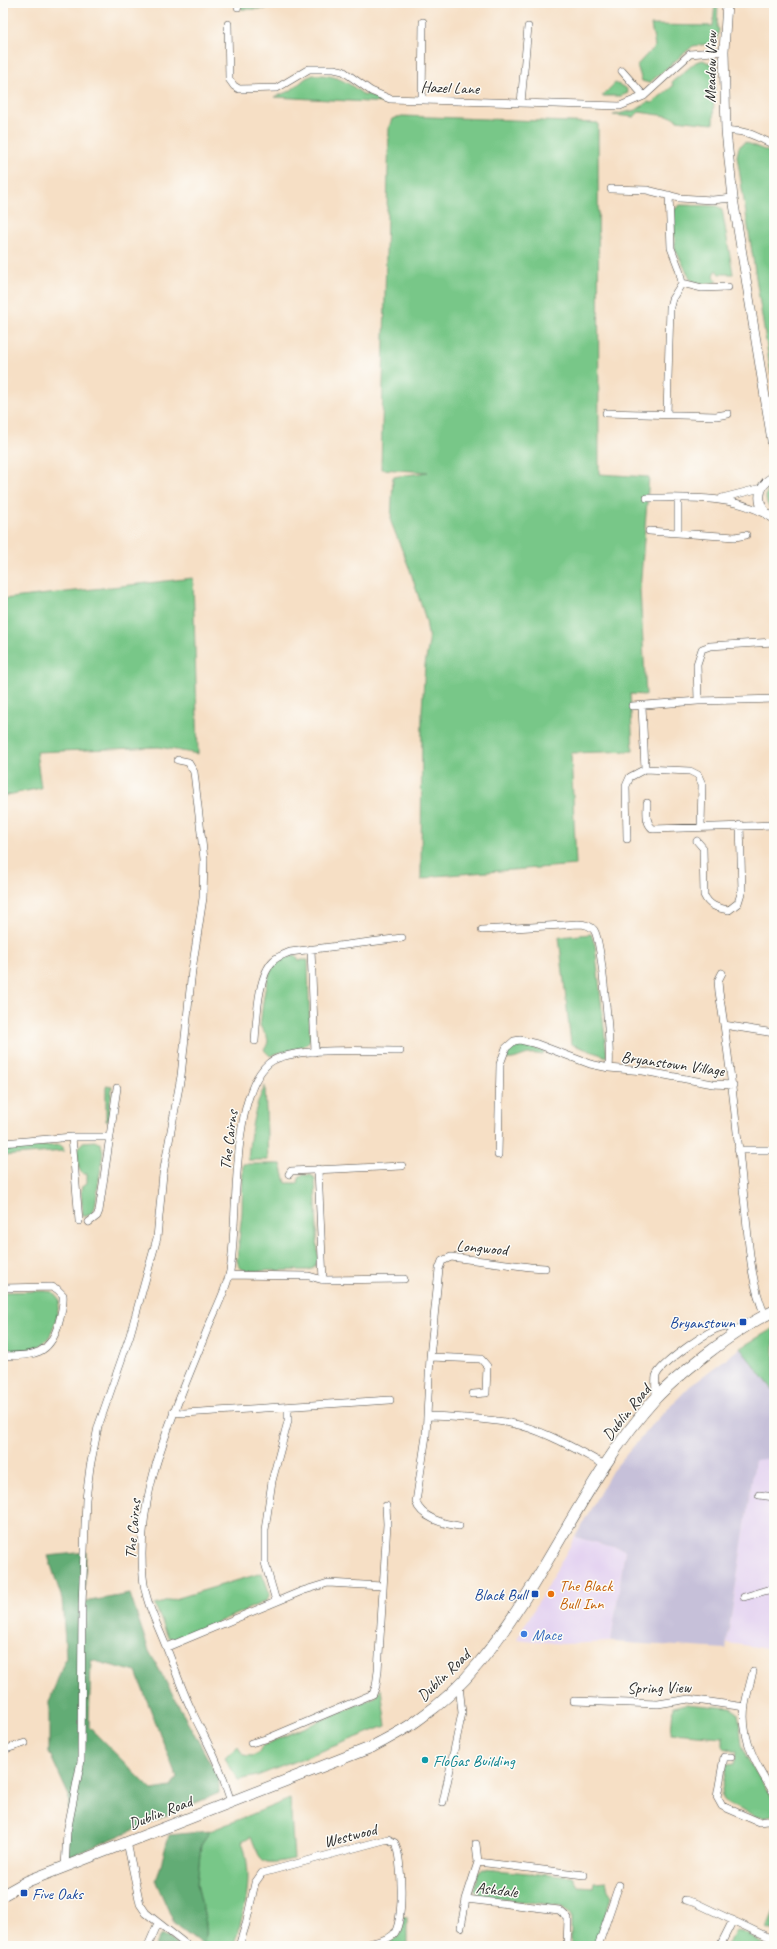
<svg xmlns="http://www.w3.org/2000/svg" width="777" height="1949" viewBox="0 0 777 1949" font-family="Caveat,sans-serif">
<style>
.built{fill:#e4d3f1}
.industrial{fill:#c6c0d9}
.green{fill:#78c788;stroke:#52795a}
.forest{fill:#62ac74;stroke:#466c50;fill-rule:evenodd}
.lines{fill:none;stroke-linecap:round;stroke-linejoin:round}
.minor-casing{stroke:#494642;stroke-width:8}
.tertiary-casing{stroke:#494642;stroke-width:10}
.secondary-casing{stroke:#494642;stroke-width:12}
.minor{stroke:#fff;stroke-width:7}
.tertiary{stroke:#fff;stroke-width:9}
.secondary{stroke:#fff;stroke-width:11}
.transit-dot{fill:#1a4fb4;stroke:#fdfcf7;stroke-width:1.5}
.food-dot{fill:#e8710a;stroke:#fdfcf7;stroke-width:1.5}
.shop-dot{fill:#3f7fe0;stroke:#fdfcf7;stroke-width:1.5}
.culture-dot{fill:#0f9aa8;stroke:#fdfcf7;stroke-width:1.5}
.labels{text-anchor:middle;stroke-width:3;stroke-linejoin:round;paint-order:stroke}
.street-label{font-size:16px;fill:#2b2b2b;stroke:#fdfcf7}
.transit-label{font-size:16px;fill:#164399;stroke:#fdfcf7;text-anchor:end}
.food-label{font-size:16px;fill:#c56008;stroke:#fdfcf7;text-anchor:start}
.shop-label{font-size:16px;fill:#366cbe;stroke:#fdfcf7;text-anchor:start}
.culture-label{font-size:16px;fill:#0d838f;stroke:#fdfcf7;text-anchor:start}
</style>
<rect width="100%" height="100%" fill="#fdfcf7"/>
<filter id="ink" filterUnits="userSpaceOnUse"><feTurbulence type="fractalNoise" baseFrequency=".025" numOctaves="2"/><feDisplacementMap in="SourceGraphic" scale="8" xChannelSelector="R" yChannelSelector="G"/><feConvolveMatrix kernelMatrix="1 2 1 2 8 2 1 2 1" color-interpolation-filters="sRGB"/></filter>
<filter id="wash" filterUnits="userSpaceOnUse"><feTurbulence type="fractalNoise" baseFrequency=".012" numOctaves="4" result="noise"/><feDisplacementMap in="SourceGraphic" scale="16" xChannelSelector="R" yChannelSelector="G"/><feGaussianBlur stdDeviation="0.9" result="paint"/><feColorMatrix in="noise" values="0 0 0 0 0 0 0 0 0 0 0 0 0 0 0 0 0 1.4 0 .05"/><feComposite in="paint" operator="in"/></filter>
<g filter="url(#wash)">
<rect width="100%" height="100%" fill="#f6dfc5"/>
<path class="built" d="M 774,1458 L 774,1649 L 727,1643 L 755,1459 Z
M 575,1537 L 625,1550 L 611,1642 L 563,1644 L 517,1639 Z"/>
<path class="industrial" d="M 740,1348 L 774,1391 L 774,1458 L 755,1460 L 726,1649 L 611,1642 L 625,1550 L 575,1537 L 612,1471 L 652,1425 L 690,1386 Z"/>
<path class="green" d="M 241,3 L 266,3 L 266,9 L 241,9 Z
M 715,3 L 718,3 L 717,27 L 719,29 L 717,39 L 708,44 L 693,46 L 649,83 L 642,81 L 637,65 L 655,46 L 651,25 L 713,26 Z
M 703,60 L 711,64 L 715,69 L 713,124 L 676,120 L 674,117 L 639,112 L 634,117 L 613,115 L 636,110 L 648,102 L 652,103 L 673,86 L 672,82 L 696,62 Z
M 313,75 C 336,74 348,82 365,96 L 367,94 L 387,103 L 274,97 L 290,91 L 306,78 Z
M 615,83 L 626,88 L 628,93 L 621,96 L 602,96 Z
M 402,116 L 598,123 L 599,474 L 649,477 L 640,590 L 646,695 L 630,694 L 633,751 L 571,753 L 576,865 L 435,876 L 421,880 L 422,710 L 425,665 L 429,642 L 426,620 L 410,570 L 391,522 L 393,477 L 428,472 L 381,469 L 389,127 L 392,119 Z
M 745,142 L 774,154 L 774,374 L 771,374 L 737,156 L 739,147 Z
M 680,205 L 717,206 L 722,209 L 733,274 L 719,274 L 716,270 L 714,276 L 717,281 C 711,285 698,284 691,280 L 675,249 L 674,210 Z
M 774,484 L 774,512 C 764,504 763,491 774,484 Z
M 193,578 L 198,754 L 159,747 L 36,752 L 41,788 L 3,796 L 3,599 Z
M 591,934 L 595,945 L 607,1057 L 571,1044 L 559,937 Z
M 296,955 L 299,960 L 308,960 L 310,1040 C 304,1050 282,1050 270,1056 L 264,1050 C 273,1037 264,1036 260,1025 C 263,1008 264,969 280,960 C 285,957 291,957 296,955 Z
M 526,1044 L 544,1052 L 543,1055 C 523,1050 520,1061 506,1059 C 509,1048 514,1044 526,1044 Z
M 106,1086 L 112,1087 L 108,1121 L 106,1121 Z
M 265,1086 L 268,1160 L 248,1160 C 250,1135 253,1109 265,1086 Z
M 95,1141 L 101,1144 L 103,1152 L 95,1207 L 92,1214 L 83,1217 L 81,1190 L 82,1186 L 87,1183 L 87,1174 L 83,1174 L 79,1169 L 77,1149 L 83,1142 Z
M 59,1145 L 63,1147 L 64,1151 L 3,1156 L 3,1149 Z
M 243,1164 L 281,1164 L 286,1183 L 298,1183 L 299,1178 L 303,1175 L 311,1175 L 315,1179 L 318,1260 L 314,1268 L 309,1270 L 246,1271 L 239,1267 L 237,1260 L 242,1212 Z
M 45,1291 L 53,1292 L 60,1300 C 54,1328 54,1346 22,1351 C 16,1351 9,1353 3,1352 L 3,1292 Z
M 774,1328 L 774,1391 L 740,1348 Z
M 262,1573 L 270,1594 L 266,1601 L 177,1640 L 168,1637 L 155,1605 Z
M 381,1689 L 386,1726 L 257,1776 L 238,1780 L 225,1758 L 238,1746 L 243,1755 C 254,1757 258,1756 262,1746 L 375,1697 Z
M 685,1704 L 731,1708 L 738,1713 L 742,1744 L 746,1756 L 774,1802 L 774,1814 C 759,1822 739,1808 725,1802 L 721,1794 L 727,1765 L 734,1764 L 737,1751 L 723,1748 L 723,1737 L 671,1733 L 673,1707 Z
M 290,1799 L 294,1859 C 262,1865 262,1866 251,1836 L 242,1841 C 254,1877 246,1908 234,1944 L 230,1946 L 204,1946 L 206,1923 L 197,1884 L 201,1844 L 210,1831 Z
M 483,1869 L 573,1877 L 578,1886 L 593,1887 L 594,1882 L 606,1881 L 608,1890 L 612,1896 L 594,1946 L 571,1946 L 571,1916 L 563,1906 L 483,1897 L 474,1890 L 477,1874 Z
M 774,1911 L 774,1931 L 767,1928 Z
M 403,1916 L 407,1917 L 407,1946 L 382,1946 C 399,1936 403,1938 403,1916 Z
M 736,1931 L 742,1932 L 766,1946 L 727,1946 Z"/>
<path class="forest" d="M 86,1552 L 84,1602 L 130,1594 L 149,1651 L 219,1779 L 219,1793 L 65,1859 L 69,1796 L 49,1752 L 49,1702 L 66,1657 L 62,1599 L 48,1556 ZM 91,1660 L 136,1672 L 177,1778 L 171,1787 L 152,1790 L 89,1727 Z
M 210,1831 L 201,1844 L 197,1884 L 206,1923 L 204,1946 L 174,1923 L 156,1882 L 169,1835 Z
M 162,1934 L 180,1946 L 155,1946 Z"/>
</g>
<g filter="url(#ink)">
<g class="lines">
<g class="minor-casing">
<path id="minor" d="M 238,7 L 238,3
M 228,24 L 229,79 L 234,86 L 239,89 L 277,88 L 309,69 L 334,69 L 343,71 L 371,91 L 390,99 L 620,106 L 644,96 L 690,54 L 724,51
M 622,71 L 644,96
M 422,100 L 423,22
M 521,103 L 528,27
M 726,131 C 744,129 758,137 774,145
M 611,189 L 647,190 L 679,198 L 712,200 L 733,198
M 682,283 L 702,288 L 728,287
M 606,413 L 716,416 L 728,414
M 667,414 L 670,307 L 672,299 L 682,283 L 679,269 L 671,248 L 669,195
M 647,498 C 688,498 729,495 766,514
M 722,498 L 761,488
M 649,531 L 735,537 L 746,535
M 678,533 L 678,498
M 698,701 L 697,664 L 702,649 L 710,646 L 774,642
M 632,706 L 698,701 L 774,699
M 642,706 L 645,769
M 647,803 C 647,812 645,823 653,829 L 774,825
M 627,839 L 626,786 L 630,777 L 645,769 L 690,771 L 698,775 L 702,784 L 701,826
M 697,841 L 703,848 L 704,895 C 709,906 717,908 729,910 L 738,903 L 742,890 L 740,825
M 482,930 L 578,924 C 584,924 590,925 594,930 C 602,941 611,1050 609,1068
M 311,949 L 315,1052
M 722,973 L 718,981 L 719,992 C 731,1064 737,1135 745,1207 C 749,1243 750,1282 765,1315
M 724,1025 L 774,1033
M 255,1041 C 257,1019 257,976 274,960 C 278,956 285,954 290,952 L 402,938
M 72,1137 L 79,1221
M 3,1143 L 72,1137 L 110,1137
M 738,1150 L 774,1150
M 498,1155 L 500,1064 L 506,1048 L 514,1041 L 520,1040 L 537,1044 L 590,1064 L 609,1068 L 643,1071 L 713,1084 L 733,1085
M 318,1169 L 323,1280
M 289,1174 L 291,1171 L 402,1166
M 89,1222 L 97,1216 L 99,1211 L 117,1088
M 229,1275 L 309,1276 L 323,1280 L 404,1279
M 3,1288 L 52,1287 L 57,1289 L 63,1295 C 64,1305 61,1315 58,1326 C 48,1357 32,1355 3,1356
M 430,1357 L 481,1359 L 487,1366 L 486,1393 L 473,1394
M 656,1398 C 656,1391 655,1382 656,1376 C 660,1364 710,1329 722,1327 C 728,1326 732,1329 737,1332
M 173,1412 L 184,1413 L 390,1400
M 428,1416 C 455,1417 483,1418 510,1423 C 543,1429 577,1450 605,1465
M 759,1495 L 774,1497
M 459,1526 C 444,1524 421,1518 416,1502 L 426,1436 L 430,1357 L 439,1269 L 442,1261 L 451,1257 L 530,1267 L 545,1268
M 744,1597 L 768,1590 L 774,1591
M 276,1601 L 265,1563 L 265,1530 L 272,1481 L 288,1421 L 288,1407
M 167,1647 L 302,1591 L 328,1583 L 382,1586
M 753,1672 C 750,1683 747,1694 745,1705 C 740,1738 757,1767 774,1793
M 574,1701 L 658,1704 L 689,1699 L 745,1707
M 251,1743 L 269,1738 L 373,1694 L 376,1686 L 378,1671 L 387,1524 L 386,1506
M 3,1750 L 25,1743
M 731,1757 L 724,1757 L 717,1797 L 722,1806 L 759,1822 L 774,1820
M 231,1801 C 226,1789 223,1775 217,1763 C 209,1744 199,1727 191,1709 C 182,1690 175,1669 167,1649 C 158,1625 145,1603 143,1576 C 135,1491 175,1412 205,1335 C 213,1314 226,1292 230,1271 C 239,1220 229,1096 269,1063 C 290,1046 370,1051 400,1051
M 443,1802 L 462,1713 L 459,1685
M 127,1842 L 140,1904 L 146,1913 L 188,1946
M 476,1844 L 478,1862
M 65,1867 L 67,1832 L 81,1761 L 82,1605 L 86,1499 L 90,1467 L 98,1427 L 130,1335 L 157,1238 L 163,1174 L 181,1076 L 192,970 L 203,898 L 204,859 L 194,772 L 188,762 L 178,760
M 685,1900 L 696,1903 L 774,1940
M 461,1927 L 466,1899
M 148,1946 L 158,1923
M 239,1946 L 246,1924 L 255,1883 L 262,1873 L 388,1839 L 395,1843 C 402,1857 405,1924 393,1935 C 386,1941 371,1943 361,1946
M 567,1946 L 568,1918 L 559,1910 L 466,1899 L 478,1862 L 584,1875
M 598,1946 L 619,1885
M 720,1946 L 733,1920"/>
</g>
<g class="tertiary-casing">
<path id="tertiary" d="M 727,3 L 724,51 L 726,131 L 733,198 L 774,453
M 774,477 C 755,485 755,510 774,518"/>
</g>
<g class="secondary-casing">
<path id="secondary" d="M 3,1895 L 28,1881 L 372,1747 C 388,1738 405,1730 419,1719 C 441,1704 462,1684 479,1663 C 546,1581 584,1478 655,1399 C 671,1382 690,1367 708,1353 C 729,1337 750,1322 774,1311"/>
</g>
<use href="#minor" class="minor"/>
<use href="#tertiary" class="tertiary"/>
<use href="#secondary" class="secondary"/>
</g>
</g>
<g class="transit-dot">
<rect x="739" y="1318" width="8" height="8" rx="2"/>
<rect x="531" y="1590" width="8" height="8" rx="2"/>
<rect x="20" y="1889" width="8" height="8" rx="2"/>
</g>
<circle class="food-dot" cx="551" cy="1594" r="4"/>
<circle class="shop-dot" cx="524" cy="1634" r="4"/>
<circle class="culture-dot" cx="425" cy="1760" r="4"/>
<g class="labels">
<g class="street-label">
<text transform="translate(710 67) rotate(-89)" y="6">Meadow View</text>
<text transform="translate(450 87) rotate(2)" y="6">Hazel Lane</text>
<text transform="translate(673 1063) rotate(8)" y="6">Bryanstown Village</text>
<text transform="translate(228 1140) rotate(-83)" y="6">The Cairns</text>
<text transform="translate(482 1247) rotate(5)" y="6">Longwood</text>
<text transform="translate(626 1412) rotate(-51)" y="6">Dublin Road</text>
<text transform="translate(132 1529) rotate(-85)" y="6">The Cairns</text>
<text transform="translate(443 1675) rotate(-44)" y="6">Dublin Road</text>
<text transform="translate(659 1687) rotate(-1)" y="6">Spring View</text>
<text transform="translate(160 1812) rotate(-21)" y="6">Dublin Road</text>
<text transform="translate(350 1835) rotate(-14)" y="6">Westwood</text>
<text transform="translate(497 1889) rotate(7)" y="6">Ashdale</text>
</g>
<g class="transit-label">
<text x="735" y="1328">Bryanstown</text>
<text x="527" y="1600">Black Bull</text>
<text x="32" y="1899" text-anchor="start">Five Oaks</text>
</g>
<g class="food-label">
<text x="559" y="1591">The Black<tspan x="559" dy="18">Bull Inn</tspan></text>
</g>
<g class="shop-label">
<text x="532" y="1640">Mace</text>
</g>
<g class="culture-label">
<text x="433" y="1766">FloGas Building</text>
</g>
</g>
<rect width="777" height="1949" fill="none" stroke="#fdfcf7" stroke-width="16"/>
</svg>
